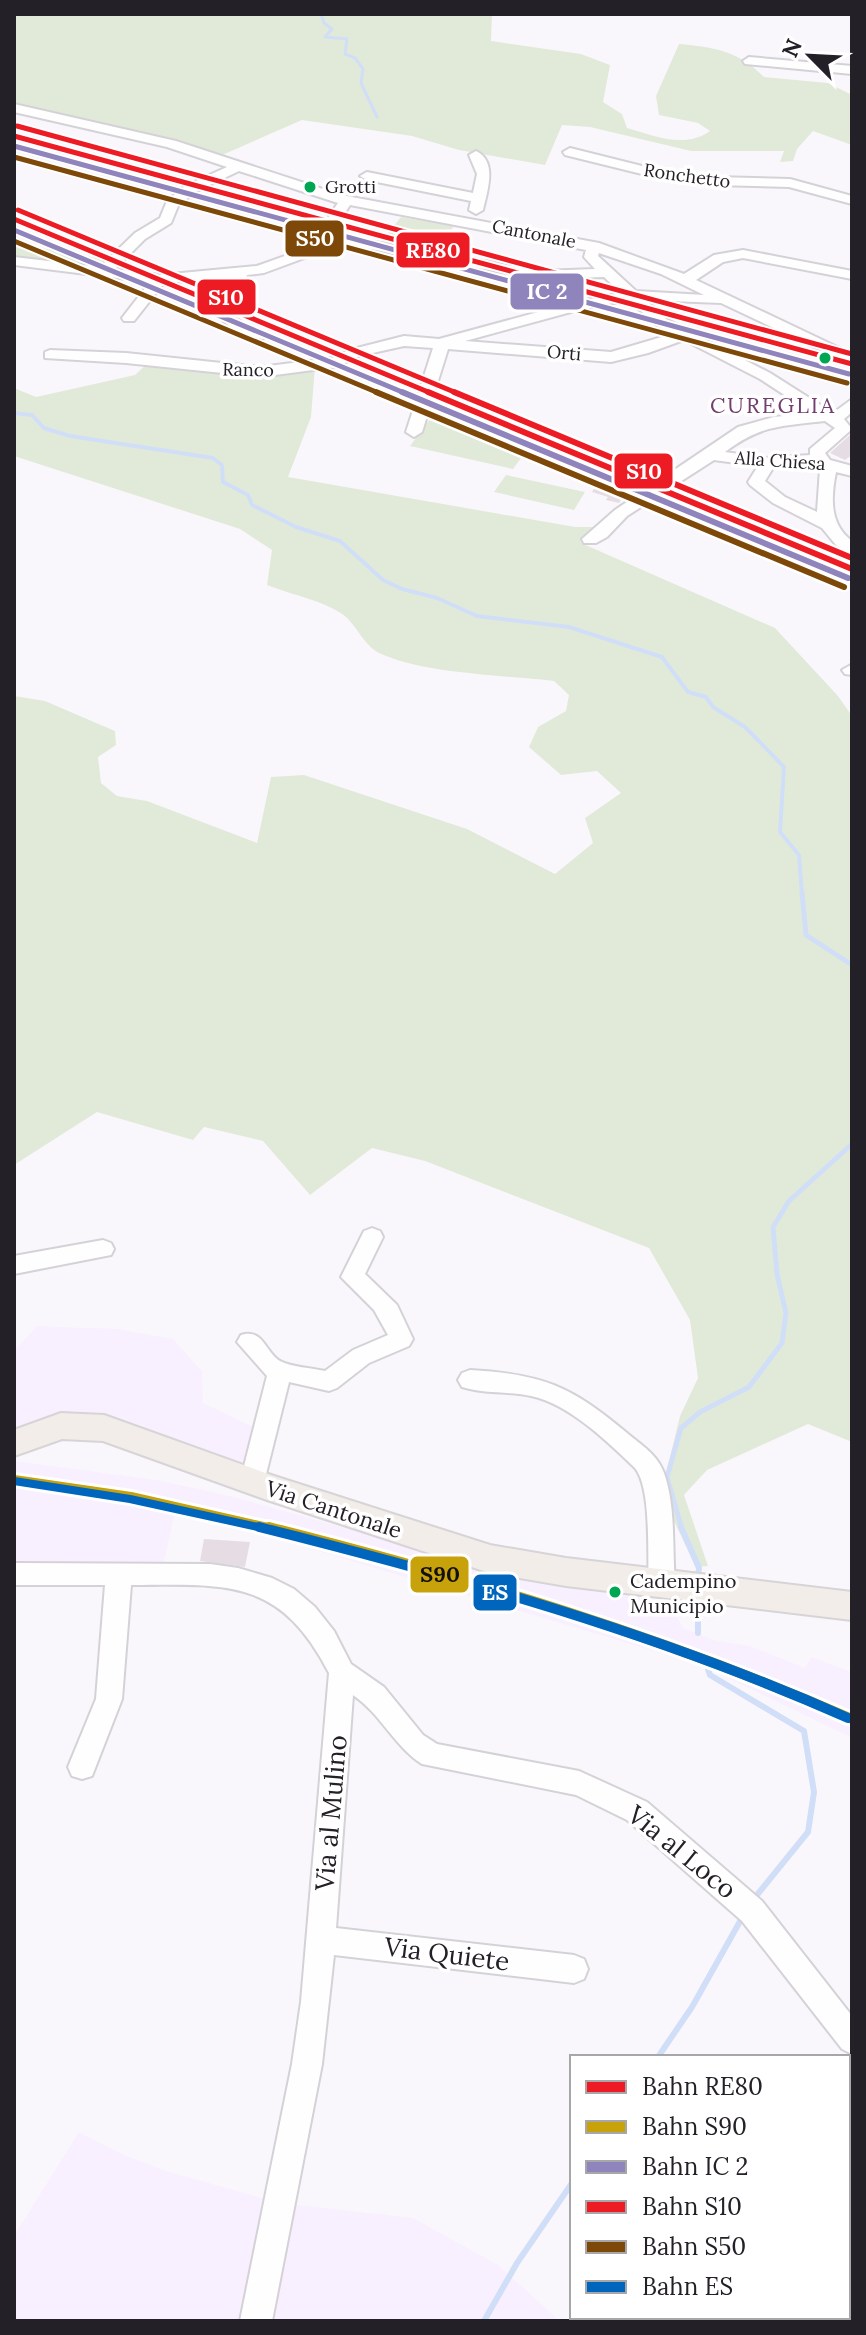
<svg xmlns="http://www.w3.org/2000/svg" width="866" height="2335" viewBox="0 0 866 2335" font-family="Lora,serif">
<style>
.built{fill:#f8f0fe}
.green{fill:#e1ead9}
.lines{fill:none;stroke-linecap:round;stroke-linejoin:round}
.stream-far3{stroke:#d1def8;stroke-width:3}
.stream-far2{stroke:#d1def8;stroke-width:4}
.stream-far1{stroke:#d1def8;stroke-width:5}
.stream{stroke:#d1def8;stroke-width:6}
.building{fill:#e6dde4}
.minor-casing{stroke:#d5d2d7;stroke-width:4}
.major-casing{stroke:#d6d4d7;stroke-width:4}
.minor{fill:#fefeff;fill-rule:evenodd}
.major{fill:#f2ede9;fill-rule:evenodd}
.rail-1-far1-casing{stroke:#fff;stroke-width:9}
.rail-1-casing{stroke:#fff;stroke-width:11}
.rail-2-far1-casing{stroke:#fff;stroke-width:14}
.rail-2-casing{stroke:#fff;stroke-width:16}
.rail-3-far1-casing{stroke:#fff;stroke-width:9}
.rail-3-casing{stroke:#fff;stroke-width:11}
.rail-4-far1-casing{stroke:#fff;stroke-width:9}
.rail-4-casing{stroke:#fff;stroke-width:11}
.rail-5-far1-casing{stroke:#fff;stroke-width:9}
.rail-5-casing{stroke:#fff;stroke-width:11}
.rail-6-far1-casing{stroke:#fff;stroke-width:14}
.rail-6-casing{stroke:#fff;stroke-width:16}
.rail-1-far1{stroke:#ed1c24;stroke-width:5}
.rail-1{stroke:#ed1c24;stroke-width:6}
.rail-2-far1{stroke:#c8a20a;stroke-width:8}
.rail-2{stroke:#c8a20a;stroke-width:10}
.rail-3-far1{stroke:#9084bd;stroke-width:5}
.rail-3{stroke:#9084bd;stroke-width:6}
.rail-4-far1{stroke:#ed1c24;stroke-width:5}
.rail-4{stroke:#ed1c24;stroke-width:6}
.rail-5-far1{stroke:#7d4808;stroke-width:5}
.rail-5{stroke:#7d4808;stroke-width:6}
.rail-6-far1{stroke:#0065bd;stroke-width:8}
.rail-6{stroke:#0065bd;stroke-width:10}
.bus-dot{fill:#00a651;stroke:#fff;stroke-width:3}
.labels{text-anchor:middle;stroke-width:7;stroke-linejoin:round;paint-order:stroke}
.far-street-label{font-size:18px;fill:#242027;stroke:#fff}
.far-bus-label{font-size:18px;fill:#242027;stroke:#fff;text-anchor:start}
.bus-label{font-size:20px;fill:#242027;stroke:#fff;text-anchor:start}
.far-quarter-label{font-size:22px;letter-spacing:2px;fill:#733e6e;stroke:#fff}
.street-label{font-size:22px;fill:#242027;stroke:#fff}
.near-street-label{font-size:26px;fill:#242027;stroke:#fff}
.line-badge{stroke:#fff;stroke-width:3}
.badge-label{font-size:22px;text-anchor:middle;font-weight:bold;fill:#fff}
.pale-badge-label{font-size:22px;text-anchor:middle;font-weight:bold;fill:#111}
</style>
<rect width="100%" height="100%" fill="#faf7fc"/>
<path class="built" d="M 37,1326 L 118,1329 L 173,1339 L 202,1371 L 203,1403 L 266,1433 L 253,1474 L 109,1421 L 14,1432 L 14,1351 Z
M 14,1461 L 157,1480 L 238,1498 L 538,1582 L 669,1601 L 683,1628 L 714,1640 L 750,1646 L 805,1668 L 811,1657 L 852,1672 L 852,1738 L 701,1665 L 261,1534 L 175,1513 L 161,1574 L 14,1574 Z
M 79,2132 L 124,2155 L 166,2171 L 280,2203 L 413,2218 L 498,2265 L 560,2321 L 14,2321 L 14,2236 Z"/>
<path class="green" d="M 14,14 L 492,14 L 491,41 L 581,54 L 610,65 L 603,102 L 622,114 L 627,128 C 655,136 685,149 710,131 L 698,123 L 659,115 L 656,96 L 679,44 C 714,47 739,51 764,77 L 828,83 L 852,95 L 852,145 L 813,131 L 797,149 L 793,161 L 780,162 L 784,151 L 691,151 L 590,127 L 562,125 L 545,165 L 459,150 L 412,136 L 302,120 L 213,159 L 179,147 L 14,108 Z
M 401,217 L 454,226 L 432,253 L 380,243 Z
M 14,243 L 114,261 L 103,274 L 14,262 Z
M 150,361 L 201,368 L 315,366 L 311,417 L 288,477 L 575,527 L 598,527 L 598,533 L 582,536 L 581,543 L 775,628 L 838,696 L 852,716 L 852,1442 L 808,1424 L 707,1470 L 684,1495 L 708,1566 L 696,1567 L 661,1494 L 680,1416 L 698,1378 L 690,1320 L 649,1248 L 425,1161 L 372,1148 L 310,1195 L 263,1141 L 204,1127 L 193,1140 L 97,1112 L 14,1165 L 14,696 L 45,701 L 115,731 L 116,745 L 98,757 L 101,783 L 117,796 L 147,801 L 257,843 L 271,777 L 304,775 L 467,829 L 555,874 L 593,843 L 585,818 L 621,793 L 597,771 L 561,775 L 529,747 L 538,727 L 566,711 L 569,695 L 554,681 C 503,675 424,674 379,653 C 365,646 357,627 346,617 C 327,601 291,595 267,585 L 272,550 L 240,529 L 14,456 L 14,388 L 36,397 L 135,375 Z
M 442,403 L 546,424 L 513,469 L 410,446 Z
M 506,475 L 585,492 L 574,510 L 494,492 Z"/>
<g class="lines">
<path class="stream-far3" d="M 321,14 L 324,23 L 332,29 L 325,37 L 347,39 L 345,54 L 355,58 L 363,69 L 361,83 L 377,117"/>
<path class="stream-far2" d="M 14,413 L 32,415 L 44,428 L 70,436 L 213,458 L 222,465 L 223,482 L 248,495 L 252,505 L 296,527 L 340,541 L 383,580 L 402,589 L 437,598 L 477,616 L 569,627 L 662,657 L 688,692 L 706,697 L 713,707 L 745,727 L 784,767 L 780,832 L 799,855 L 802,894"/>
<path class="stream-far1" d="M 802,892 L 806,935 L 852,965
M 682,1529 L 667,1477 L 681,1428 L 700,1412 L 749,1387 L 782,1343 L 786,1313 L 777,1274 L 773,1227 L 789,1201 L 852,1144"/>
<path class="stream" d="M 681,1527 L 699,1568 L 698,1578
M 698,1596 L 698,1633
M 708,1669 L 710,1675 L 804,1731 L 814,1792 L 808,1832 L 752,1901
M 658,2057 L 692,2007 L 743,1916
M 484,2321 L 517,2263 L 572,2183"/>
</g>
<path class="building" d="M 852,433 L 852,455 L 845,460 L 830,453 Z
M 601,470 L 648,476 L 649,484 L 627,498 L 623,497 L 619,503 L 606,500 L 608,497 L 592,492 L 598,482 L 593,481 Z
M 204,1539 L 250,1542 L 245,1567 L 200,1561 Z"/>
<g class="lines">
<g class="minor-casing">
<path id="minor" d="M 749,57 L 852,66 L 852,74 L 745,64 L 743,61 Z
M 14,104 L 176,141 L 341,195 L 599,243 L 684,274 L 714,255 L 743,250 L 852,271 L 852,279 L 743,258 L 723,262 L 696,280 L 852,354 L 852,365 L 721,303 L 646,300 L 666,319 L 770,373 L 833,413 L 852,399 L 852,412 L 844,419 L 852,429 L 825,453 L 830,460 L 852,466 L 852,476 L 836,472 C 831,497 829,524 852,541 L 852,554 L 836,545 L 822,528 L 773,503 L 750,485 L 748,482 L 758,466 L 714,460 L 627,516 L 607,537 L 596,543 L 584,543 L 582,539 L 615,510 L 738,427 L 774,417 L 812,413 L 760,379 L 684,340 L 648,353 L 611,362 L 448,349 L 422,432 L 414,437 L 406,432 L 433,348 L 404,346 L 359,356 L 336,367 L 260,377 L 126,363 L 45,358 L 45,352 L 50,350 L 126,353 L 260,367 L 332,358 L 349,350 L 404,336 L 439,339 L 575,302 L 621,293 L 604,277 L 541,279 L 342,244 L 264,273 L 247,275 L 232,314 L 249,329 L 263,333 L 263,339 L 239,335 L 217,315 L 232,277 L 164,283 L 134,321 L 124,321 L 122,318 L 150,282 L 14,265 L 14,257 L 100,267 L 135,233 L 160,218 L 167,201 L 185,186 L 227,167 L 167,147 L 14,112 ZM 239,171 L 338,203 L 329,216 L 326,232 L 332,239 L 257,266 L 160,275 L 115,269 L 145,239 L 171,223 L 178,206 L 195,192 ZM 350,205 L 586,250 L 584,257 L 595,269 L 541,271 L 346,237 L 340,231 L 343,216 ZM 599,253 L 661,274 L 704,295 L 636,291 L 598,256 ZM 629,300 L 656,325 L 672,334 L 611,352 L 465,341 L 582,309 ZM 825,421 L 835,428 L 810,449 L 810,455 L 768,458 L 725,452 C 761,425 781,426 825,421 ZM 809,464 L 820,469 L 817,512 L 785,497 L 765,481 L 773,468 L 798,468 Z
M 570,148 L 650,168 L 715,177 L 790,179 L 852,196 L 852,204 L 789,187 L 715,185 L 650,176 L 565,155 L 563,152 Z
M 476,151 C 498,161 487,192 483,210 L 476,214 L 469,210 L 471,201 L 367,180 L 360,176 L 367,172 L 473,193 L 477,174 L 469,155 Z
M 851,665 L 852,675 L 845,674 L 842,670 Z
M 372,1228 L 380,1231 L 383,1237 L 365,1274 L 397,1305 L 413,1339 L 409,1346 L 369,1363 L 337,1388 L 329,1391 L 289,1382 L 264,1482 L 261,1489 L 252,1492 L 243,1489 L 240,1482 L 267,1376 L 237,1342 L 241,1335 C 263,1328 265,1352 280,1361 C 291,1367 312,1368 325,1371 L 353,1350 L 388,1335 L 374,1310 L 341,1277 L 364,1231 Z
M 103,1240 L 111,1243 L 114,1249 L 111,1255 L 14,1274 L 14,1256 Z
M 470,1370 C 543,1374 571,1386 627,1433 C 641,1445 657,1454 664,1473 C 676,1507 672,1548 675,1584 L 671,1592 L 662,1595 L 653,1592 L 649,1584 C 647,1555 652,1489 635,1468 C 607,1441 569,1404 531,1396 C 508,1391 483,1394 462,1387 L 458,1380 L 462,1373 Z
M 14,1563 L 210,1564 L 238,1568 L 272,1578 L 294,1589 L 315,1607 L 334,1631 L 351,1664 L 384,1687 L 423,1735 L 437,1744 L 579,1771 L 647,1802 L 762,1901 L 852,2016 L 852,2054 L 842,2049 L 742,1921 L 627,1820 L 576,1795 L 422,1764 C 394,1746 381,1714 353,1695 L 336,1928 L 574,1955 L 584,1959 L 588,1969 L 584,1979 L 574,1983 L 334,1955 L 322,2064 L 272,2321 L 240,2321 L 292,2064 L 301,2002 L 329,1673 C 279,1577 228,1585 131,1585 L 122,1699 L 92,1776 L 82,1779 L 72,1776 L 68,1767 L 96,1699 L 105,1585 L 14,1585 Z"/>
</g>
<g class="major-casing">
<path id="major" d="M 61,1413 L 104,1415 L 271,1475 L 490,1545 L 566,1558 L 852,1592 L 852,1620 L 566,1586 L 490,1573 L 267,1500 L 103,1441 L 62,1439 L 14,1456 L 14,1430 Z"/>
</g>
<use href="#minor" class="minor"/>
<use href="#major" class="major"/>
<g class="rail-1-far1-casing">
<path id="rail-1-far1" d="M 14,136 L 852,364
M 14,219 L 433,394"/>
</g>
<g class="rail-1-casing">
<path id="rail-1" d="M 428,392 L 852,569"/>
</g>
<g class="rail-2-far1-casing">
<path id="rail-2-far1" d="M 14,1479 L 131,1496 L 277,1529"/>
</g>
<g class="rail-2-casing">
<path id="rail-2" d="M 269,1527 C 467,1577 665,1637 852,1719"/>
</g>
<g class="rail-3-far1-casing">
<path id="rail-3-far1" d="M 14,146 L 849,374
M 14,230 L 407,394"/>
</g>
<g class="rail-3-casing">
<path id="rail-3" d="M 402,392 L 848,578"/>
</g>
<g class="rail-4-far1-casing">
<path id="rail-4-far1" d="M 17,126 L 852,354
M 18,210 L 459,394"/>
</g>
<g class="rail-4-casing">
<path id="rail-4" d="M 454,392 L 852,558"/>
</g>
<g class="rail-5-far1-casing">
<path id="rail-5-far1" d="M 14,157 L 847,383
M 14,241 L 381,394"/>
</g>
<g class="rail-5-casing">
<path id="rail-5" d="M 376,392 L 844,587"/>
</g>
<g class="rail-6-far1-casing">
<path id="rail-6-far1" d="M 14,1481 L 130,1499 L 267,1529"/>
</g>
<g class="rail-6-casing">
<path id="rail-6" d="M 259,1527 C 459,1577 660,1634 848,1718"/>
</g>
<use href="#rail-1-far1" class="rail-1-far1"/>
<use href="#rail-1" class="rail-1"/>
<use href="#rail-2-far1" class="rail-2-far1"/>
<use href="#rail-2" class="rail-2"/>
<use href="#rail-3-far1" class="rail-3-far1"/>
<use href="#rail-3" class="rail-3"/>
<use href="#rail-4-far1" class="rail-4-far1"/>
<use href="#rail-4" class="rail-4"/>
<use href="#rail-5-far1" class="rail-5-far1"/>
<use href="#rail-5" class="rail-5"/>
<use href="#rail-6-far1" class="rail-6-far1"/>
<use href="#rail-6" class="rail-6"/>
</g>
<g class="bus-dot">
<circle cx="310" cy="187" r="7"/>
<circle cx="825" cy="358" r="7"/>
<circle cx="615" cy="1592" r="7"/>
</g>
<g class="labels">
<g class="far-street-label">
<text transform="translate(687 176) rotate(8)" y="6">Ronchetto</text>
<text transform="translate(534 234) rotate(11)" y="6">Cantonale</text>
<text transform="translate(564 353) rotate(5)" y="6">Orti</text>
<text transform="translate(248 370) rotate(1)" y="6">Ranco</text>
<text transform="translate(780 461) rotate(4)" y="6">Alla Chiesa</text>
</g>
<g class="far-bus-label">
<text x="325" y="193">Grotti</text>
</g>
<g class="bus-label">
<text x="630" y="1588">Cadempino<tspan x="630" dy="25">Municipio</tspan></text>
</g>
<g class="far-quarter-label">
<text x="773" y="413">CUREGLIA</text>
</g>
<g class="street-label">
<text transform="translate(334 1509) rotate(18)" y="8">Via Cantonale</text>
</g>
<g class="near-street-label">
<text transform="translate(331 1813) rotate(-85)" y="9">Via al Mulino</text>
<text transform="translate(682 1852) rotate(39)" y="9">Via al Loco</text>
<text transform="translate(447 1954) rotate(7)" y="9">Via Quiete</text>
</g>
</g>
<g class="line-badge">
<rect x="284" y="219" width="61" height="39" rx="8" fill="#7d4808"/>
<rect x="395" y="231" width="76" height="38" rx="8" fill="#ed1c24"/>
<rect x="509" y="272" width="76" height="39" rx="8" fill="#9084bd"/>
<rect x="196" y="278" width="61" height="38" rx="8" fill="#ed1c24"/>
<rect x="613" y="452" width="61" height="38" rx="8" fill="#ed1c24"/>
<rect x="409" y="1555" width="61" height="39" rx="8" fill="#c8a20a"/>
<rect x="472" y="1573" width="46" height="39" rx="8" fill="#0065bd"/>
</g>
<g class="badge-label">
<text x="315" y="246">S50</text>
<text x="433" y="258">RE80</text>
<text x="547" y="299">IC 2</text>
<text x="226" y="305">S10</text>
<text x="644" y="479">S10</text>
<text x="495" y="1600">ES</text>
</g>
<g class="pale-badge-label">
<text x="440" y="1582">S90</text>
</g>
<rect width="866" height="2335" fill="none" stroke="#242027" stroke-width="32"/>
<rect x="570" y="2055" width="280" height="264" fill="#ffffff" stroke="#a7a6a9" stroke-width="2"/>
<rect x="586" y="2081" width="40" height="12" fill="#ed1c24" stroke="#a7a6a9" stroke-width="2"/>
<text x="642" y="2095" font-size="24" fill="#242027">Bahn RE80</text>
<rect x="586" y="2121" width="40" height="12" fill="#c8a20a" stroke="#a7a6a9" stroke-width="2"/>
<text x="642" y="2135" font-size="24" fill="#242027">Bahn S90</text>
<rect x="586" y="2161" width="40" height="12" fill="#9084bd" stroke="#a7a6a9" stroke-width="2"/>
<text x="642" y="2175" font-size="24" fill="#242027">Bahn IC 2</text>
<rect x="586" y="2201" width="40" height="12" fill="#ed1c24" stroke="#a7a6a9" stroke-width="2"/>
<text x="642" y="2215" font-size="24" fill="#242027">Bahn S10</text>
<rect x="586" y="2241" width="40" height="12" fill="#7d4808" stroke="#a7a6a9" stroke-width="2"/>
<text x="642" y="2255" font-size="24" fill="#242027">Bahn S50</text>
<rect x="586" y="2281" width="40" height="12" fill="#0065bd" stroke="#a7a6a9" stroke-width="2"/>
<text x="642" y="2295" font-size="24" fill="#242027">Bahn ES</text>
<g transform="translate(810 56) rotate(294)" stroke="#ffffff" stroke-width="6" paint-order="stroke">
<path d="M0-6L14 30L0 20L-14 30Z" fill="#242027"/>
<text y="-12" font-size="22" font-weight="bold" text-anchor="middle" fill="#242027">N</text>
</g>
</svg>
